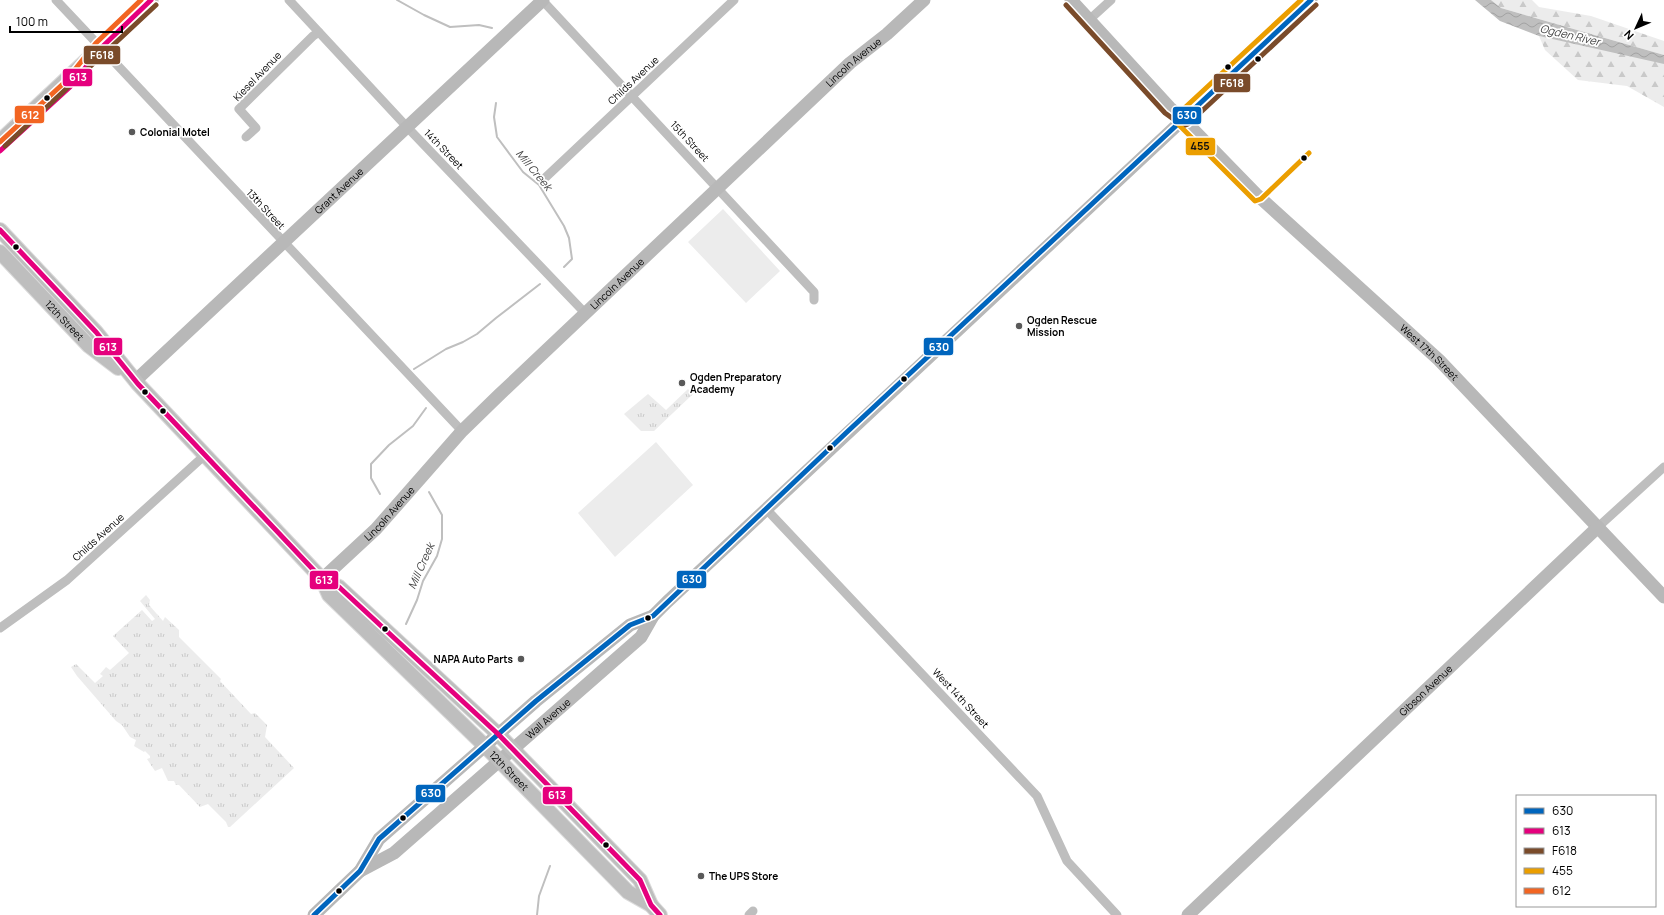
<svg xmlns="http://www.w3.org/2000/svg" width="1664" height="915" viewBox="0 0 1664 915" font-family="Manrope,sans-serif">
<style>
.grass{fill:url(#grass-tufts)}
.forest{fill:url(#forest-firs)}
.garden{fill:#ececec}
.water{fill:url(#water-waves)}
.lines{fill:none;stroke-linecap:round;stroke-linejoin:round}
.stream{stroke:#bfbfbf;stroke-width:2}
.primary-casing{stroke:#dbdbdb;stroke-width:16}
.street{stroke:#bebebe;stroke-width:9}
.secondary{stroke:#b8b8b8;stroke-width:13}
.primary{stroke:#bebebe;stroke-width:14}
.bus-1-casing{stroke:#fff;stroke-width:8}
.bus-2-casing{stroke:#fff;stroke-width:8}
.bus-3-casing{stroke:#fff;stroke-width:8}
.bus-4-casing{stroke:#fff;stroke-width:8}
.bus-5-casing{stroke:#fff;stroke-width:8}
.bus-1{stroke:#0065bd;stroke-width:5}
.bus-2{stroke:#e5007d;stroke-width:5}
.bus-3{stroke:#7a4b2a;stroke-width:5}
.bus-4{stroke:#eb9e00;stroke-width:5}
.bus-5{stroke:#f26522;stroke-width:5}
.bus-dot{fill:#000;stroke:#fff;stroke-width:1.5}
.poi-dot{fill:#595959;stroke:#fff;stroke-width:1.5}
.labels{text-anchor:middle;stroke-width:3.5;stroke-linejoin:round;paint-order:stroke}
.street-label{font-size:10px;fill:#000;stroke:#fff}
.poi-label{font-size:10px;font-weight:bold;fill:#000;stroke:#fff;text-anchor:start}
.water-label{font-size:11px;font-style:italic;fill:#444;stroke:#fff}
.line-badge{stroke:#fff;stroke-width:1.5}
.badge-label{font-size:11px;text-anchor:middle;font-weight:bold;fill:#fff}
.pale-badge-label{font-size:11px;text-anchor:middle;font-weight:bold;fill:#111}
</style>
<defs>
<pattern id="grass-tufts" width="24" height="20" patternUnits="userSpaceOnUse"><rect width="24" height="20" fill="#ececec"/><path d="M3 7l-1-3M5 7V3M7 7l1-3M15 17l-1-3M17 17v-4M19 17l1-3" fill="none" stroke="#c9c9c9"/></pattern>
<pattern id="forest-firs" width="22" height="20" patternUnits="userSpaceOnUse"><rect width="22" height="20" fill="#ececec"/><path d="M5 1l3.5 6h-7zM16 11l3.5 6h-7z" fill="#c9c9c9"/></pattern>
<pattern id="water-waves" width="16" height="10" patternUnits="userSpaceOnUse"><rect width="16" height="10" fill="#bfbfbf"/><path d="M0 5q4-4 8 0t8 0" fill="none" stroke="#a2a2a2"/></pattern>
</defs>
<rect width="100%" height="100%" fill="#fff"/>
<path class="grass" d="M 688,389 L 693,394 L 654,431 L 641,431 L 624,414 L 648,394 L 666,410 Z
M 146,595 L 150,600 L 149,605 L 163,621 L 165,617 L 179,630 L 179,637 L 221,679 L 220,681 L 251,714 L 255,713 L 267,725 L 265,737 L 294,768 L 230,827 L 228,827 L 226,822 L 208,804 L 200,807 L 179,785 L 176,785 L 174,781 L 168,781 L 162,768 L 155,771 L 147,759 L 150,758 L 150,756 L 145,751 L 144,752 L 134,746 L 136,740 L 130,737 L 122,725 L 116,721 L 77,676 L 71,667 L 76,664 L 95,683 L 103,676 L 100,674 L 106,667 L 110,670 L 129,653 L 113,636 L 142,610 L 152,621 L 155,619 L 140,601 Z"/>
<path class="forest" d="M 1491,0 L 1532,0 L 1539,7 L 1591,16 L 1664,41 L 1664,55 L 1501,8 Z
M 1539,36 L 1662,62 L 1664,64 L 1664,107 L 1627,86 L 1578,80 L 1545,50 Z"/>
<path class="garden" d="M 723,209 L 780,271 L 746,303 L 688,242 Z
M 656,442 L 693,485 L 615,557 L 578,513 Z"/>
<path class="water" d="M 1475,0 L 1491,0 L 1501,8 L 1664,55 L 1664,64 L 1539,36 L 1500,21 Z"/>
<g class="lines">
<path class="stream" d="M 397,0 L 424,15 L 450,27 L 479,25 L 492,28
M 496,103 L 494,117 L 497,137 L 523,172 L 539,185 L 564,226 L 569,238 L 572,259 L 564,267
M 414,369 L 446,349 L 463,342 L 477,334 L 496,318 L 540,284
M 380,494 L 371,478 L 371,464 L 389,445 L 413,426 L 426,408
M 406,624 L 417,600 L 423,581 L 437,556 L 442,539 L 442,515 L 429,492
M 537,915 L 539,896 L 550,866"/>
<g class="primary-casing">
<g id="primary">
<path d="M 0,141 L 151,0"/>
<path d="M 0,230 L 96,332 L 138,384 L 322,579 L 339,587 L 498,734 L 640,880 L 651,905"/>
<path id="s6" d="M 0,252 L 89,346 L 118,368"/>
<path id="s7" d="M 322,579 L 329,595 L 485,746 L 628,892 L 651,905 L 660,915"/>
</g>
</g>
<path class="street" d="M 56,0 L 462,431
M 289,0 L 407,127 L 585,313
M 542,0 L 814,292 L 814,300
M 1089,20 L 1111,0
M 246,137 L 256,128 L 239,109 L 313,36 L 319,32
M 546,177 L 734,0
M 767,510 L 1037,796 L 1067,861 L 1117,915
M 1598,527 L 1664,467
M 0,628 L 67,580 L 205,455
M 749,915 L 753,911"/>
<g class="secondary">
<path id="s1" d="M 1071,0 L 1170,108 L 1183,119 L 1256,194 L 1439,360 L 1664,597"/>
<path id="s2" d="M 135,381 L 543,0"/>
<path id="s3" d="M 322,579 L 376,529 L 462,431 L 499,395 L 850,63 L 887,34 L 924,0"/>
<path id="s4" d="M 360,871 L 394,853 L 641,637 L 653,616 L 667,602 L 1311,0"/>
<path d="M 314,915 L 360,871 L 379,839 L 536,701 L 630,625 L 653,616"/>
<path id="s5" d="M 1188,915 L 1598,527"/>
</g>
<use href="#primary" class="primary"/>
<g class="bus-1-casing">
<path id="bus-1" d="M 314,915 L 360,871 L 379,839 L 536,701 L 630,625 L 653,616 L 847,432 L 1311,0"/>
</g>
<g class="bus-2-casing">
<path id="bus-2" d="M 0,151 L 70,87 L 101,48 L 151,0
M 0,230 L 96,332 L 138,384 L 322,579 L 339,587 L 498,734 L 640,880 L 651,905 L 660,915"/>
</g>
<g class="bus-3-casing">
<path id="bus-3" d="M 1066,5 L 1165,113 L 1183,126 L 1188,124 L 1316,5
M 5,146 L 156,5"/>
</g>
<g class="bus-4-casing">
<path id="bus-4" d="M 1301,0 L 1178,114 L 1176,120 L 1178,124 L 1255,201 L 1261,199 L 1309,153"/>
</g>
<g class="bus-5-casing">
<path id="bus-5" d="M 0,142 L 65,82 L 96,43 L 141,0"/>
</g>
<use href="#bus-1" class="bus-1"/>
<use href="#bus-2" class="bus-2"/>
<use href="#bus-3" class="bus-3"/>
<use href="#bus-4" class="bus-4"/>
<use href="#bus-5" class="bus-5"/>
</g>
<g class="bus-dot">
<circle cx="1258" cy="59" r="3.5"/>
<circle cx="1228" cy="67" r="3.5"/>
<circle cx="47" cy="98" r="3.5"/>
<circle cx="1304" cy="158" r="3.5"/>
<circle cx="16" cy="247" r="3.5"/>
<circle cx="904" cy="379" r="3.5"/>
<circle cx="145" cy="392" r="3.5"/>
<circle cx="163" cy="411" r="3.5"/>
<circle cx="830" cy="448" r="3.5"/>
<circle cx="648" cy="618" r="3.5"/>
<circle cx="385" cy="629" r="3.5"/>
<circle cx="403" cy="818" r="3.5"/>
<circle cx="606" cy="845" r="3.5"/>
<circle cx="339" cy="891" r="3.5"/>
</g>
<g class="poi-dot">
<circle cx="132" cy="132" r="4"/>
<circle cx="1019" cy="326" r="4"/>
<circle cx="682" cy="383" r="4"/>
<circle cx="521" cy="659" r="4"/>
<circle cx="701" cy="876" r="4"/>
</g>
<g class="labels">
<g class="street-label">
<text dy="4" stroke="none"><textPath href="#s3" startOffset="742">Lincoln Avenue</textPath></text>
<text transform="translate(257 76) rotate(-46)" y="4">Kiesel Avenue</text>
<text transform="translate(633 80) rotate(-43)" y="4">Childs Avenue</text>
<text transform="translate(690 141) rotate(47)" y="4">15th Street</text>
<text transform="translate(444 149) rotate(46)" y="4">14th Street</text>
<text dy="4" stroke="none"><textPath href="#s2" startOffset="279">Grant Avenue</textPath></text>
<text transform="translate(266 209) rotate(47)" y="4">13th Street</text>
<text dy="4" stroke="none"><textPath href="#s3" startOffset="418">Lincoln Avenue</textPath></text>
<text dy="4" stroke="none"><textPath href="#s6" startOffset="94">12th Street</textPath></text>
<text dy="4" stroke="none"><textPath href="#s1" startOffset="503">West 17th Street</textPath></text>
<text dy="4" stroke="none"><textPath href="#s3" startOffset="94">Lincoln Avenue</textPath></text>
<text transform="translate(98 537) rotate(-42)" y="4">Childs Avenue</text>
<text dy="4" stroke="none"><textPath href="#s5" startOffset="327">Gibson Avenue</textPath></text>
<text transform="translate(961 698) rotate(47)" y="4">West 14th Street</text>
<text dy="4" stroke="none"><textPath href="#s4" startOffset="243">Wall Avenue</textPath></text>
<text dy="4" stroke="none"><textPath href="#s7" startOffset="269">12th Street</textPath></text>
</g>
<g class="poi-label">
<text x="140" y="136">Colonial Motel</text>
<text x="1027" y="324">Ogden Rescue<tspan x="1027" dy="12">Mission</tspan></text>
<text x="690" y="381">Ogden Preparatory<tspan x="690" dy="12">Academy</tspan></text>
<text x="513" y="663" text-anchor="end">NAPA Auto Parts</text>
<text x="709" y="880">The UPS Store</text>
</g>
<g class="water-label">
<text transform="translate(1570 35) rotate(13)" y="4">Ogden River</text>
<text transform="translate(534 170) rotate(50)" y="4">Mill Creek</text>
<text transform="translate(421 566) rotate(-66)" y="4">Mill Creek</text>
</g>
</g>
<g class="line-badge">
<rect x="83" y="45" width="38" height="20" rx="4" fill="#7a4b2a"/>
<rect x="62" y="68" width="31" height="19" rx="4" fill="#e5007d"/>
<rect x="1213" y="73" width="38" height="20" rx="4" fill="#7a4b2a"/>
<rect x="14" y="105" width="31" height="19" rx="4" fill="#f26522"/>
<rect x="1172" y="106" width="30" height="19" rx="4" fill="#0065bd"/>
<rect x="1185" y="137" width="31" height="19" rx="4" fill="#eb9e00"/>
<rect x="923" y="337" width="31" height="19" rx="4" fill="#0065bd"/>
<rect x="93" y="337" width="30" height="19" rx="4" fill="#e5007d"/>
<rect x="676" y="570" width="31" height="19" rx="4" fill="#0065bd"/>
<rect x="309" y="570" width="30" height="20" rx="4" fill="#e5007d"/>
<rect x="415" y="784" width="31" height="19" rx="4" fill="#0065bd"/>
<rect x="542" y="786" width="31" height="19" rx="4" fill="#e5007d"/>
</g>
<g class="badge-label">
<text x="102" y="59">F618</text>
<text x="78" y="81">613</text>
<text x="1232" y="87">F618</text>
<text x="30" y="119">612</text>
<text x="1187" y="119">630</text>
<text x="939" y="351">630</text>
<text x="108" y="351">613</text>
<text x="692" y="583">630</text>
<text x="324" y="584">613</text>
<text x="431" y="797">630</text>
<text x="557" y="799">613</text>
</g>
<g class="pale-badge-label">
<text x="1200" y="150">455</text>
</g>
<rect x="1516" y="795" width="140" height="112" fill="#ffffff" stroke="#999999"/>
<rect x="1524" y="808" width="20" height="6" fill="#0065bd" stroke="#999999"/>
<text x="1552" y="815" font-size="12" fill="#000000">630</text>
<rect x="1524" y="828" width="20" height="6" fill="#e5007d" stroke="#999999"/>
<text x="1552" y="835" font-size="12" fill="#000000">613</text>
<rect x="1524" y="848" width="20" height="6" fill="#7a4b2a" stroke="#999999"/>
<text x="1552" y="855" font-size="12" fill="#000000">F618</text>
<rect x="1524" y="868" width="20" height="6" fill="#eb9e00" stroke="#999999"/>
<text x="1552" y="875" font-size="12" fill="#000000">455</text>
<rect x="1524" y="888" width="20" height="6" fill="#f26522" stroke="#999999"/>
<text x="1552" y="895" font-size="12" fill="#000000">612</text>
<g transform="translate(1636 28) rotate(226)" stroke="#ffffff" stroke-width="3" paint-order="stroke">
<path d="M0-3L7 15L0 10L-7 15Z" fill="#000000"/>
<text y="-6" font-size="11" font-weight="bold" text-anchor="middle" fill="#000000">N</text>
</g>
<path d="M10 26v6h112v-6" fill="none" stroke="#000000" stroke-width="2"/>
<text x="16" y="26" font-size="12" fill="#000000" stroke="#ffffff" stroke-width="3" paint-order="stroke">100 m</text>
</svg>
